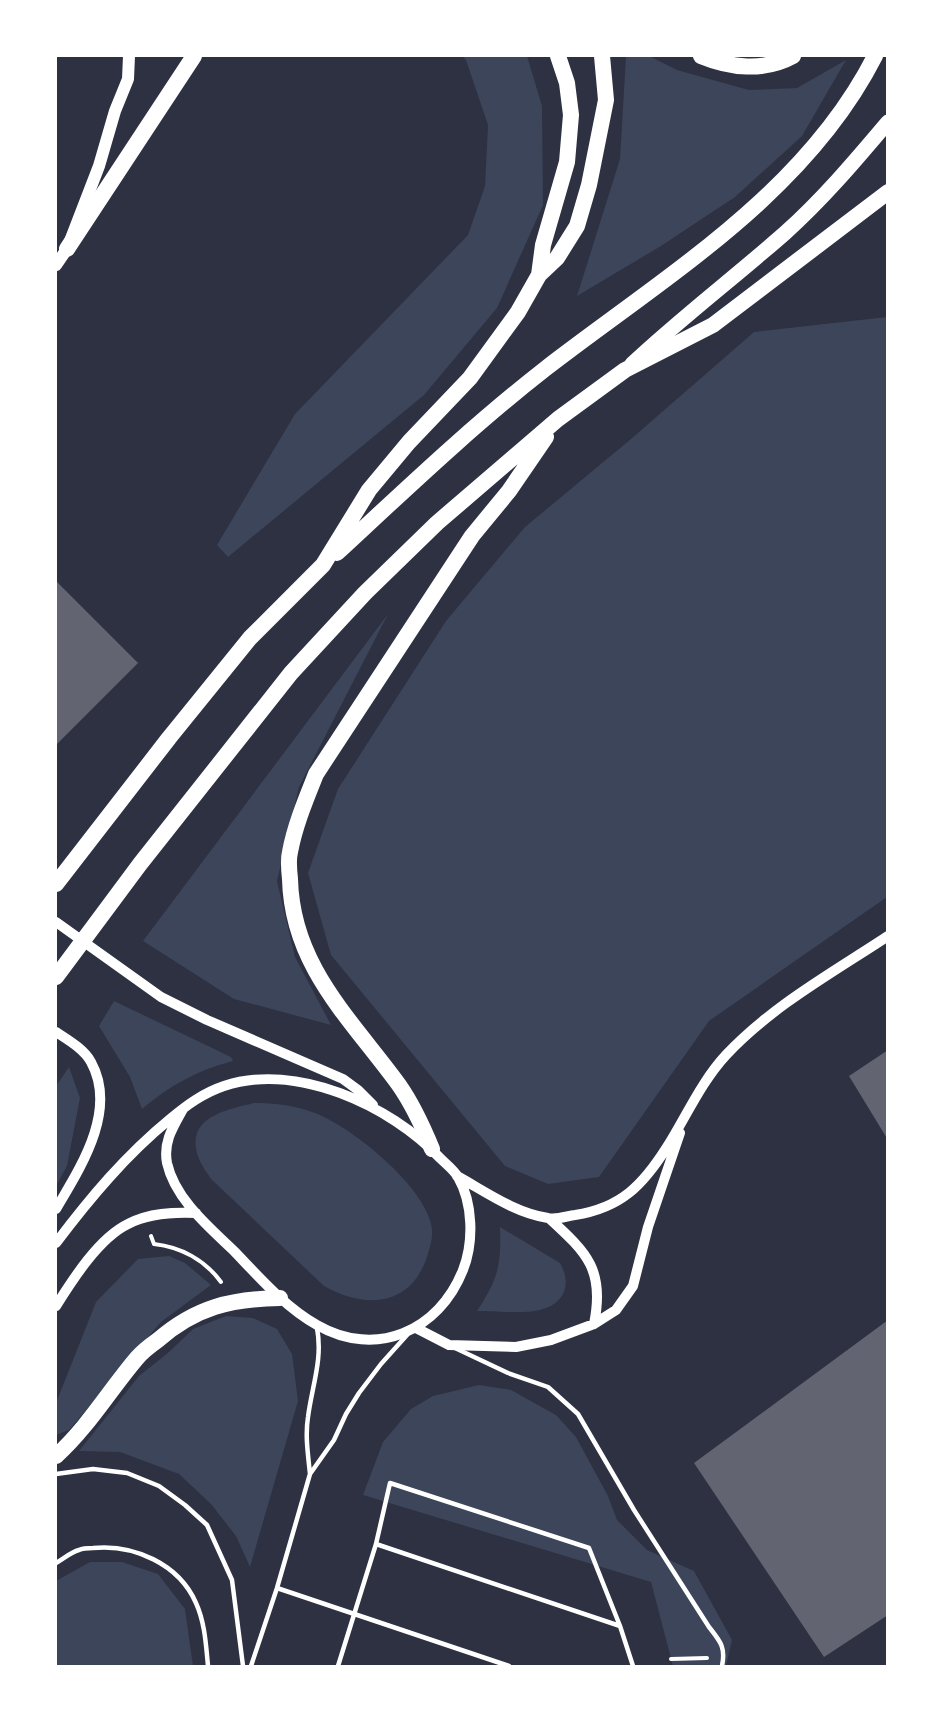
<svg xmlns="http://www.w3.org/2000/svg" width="943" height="1722" viewBox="0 0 943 1722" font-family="'Source Sans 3',sans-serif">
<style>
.green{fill:#3c4559}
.building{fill:#626471}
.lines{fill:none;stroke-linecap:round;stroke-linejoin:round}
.path{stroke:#fff;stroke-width:4}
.service{stroke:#fff;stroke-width:4.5}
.tertiary{stroke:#fff;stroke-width:10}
.secondary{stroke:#fff;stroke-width:12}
.primary{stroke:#fff;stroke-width:15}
.trunk{stroke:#fff;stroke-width:16}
</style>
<rect width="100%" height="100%" fill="#2d3142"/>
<path class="green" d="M 462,56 L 527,56 L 542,106 L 543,205 L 497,308 L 424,395 L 228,557 L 217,545 L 295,414 L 468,235 L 485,186 L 488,125 L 466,60 Z
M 626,56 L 649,56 L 677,70 L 749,90 L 797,88 L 846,60 L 802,136 L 735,197 L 661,246 L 577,296 L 620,159 Z
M 887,317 L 887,897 L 709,1021 L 599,1177 L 548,1184 L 505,1166 L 331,955 L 308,873 L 338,789 L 446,621 L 525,527 L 631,439 L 754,332 Z
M 388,614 L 299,787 L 277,881 L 295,957 L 331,1025 L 234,999 L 143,941 Z
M 114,1001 L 231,1057 L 233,1061 C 198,1070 169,1086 142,1109 L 130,1077 L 99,1026 Z
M 69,1067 L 80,1098 L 67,1166 L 56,1186 L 56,1086 Z
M 254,1103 C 275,1103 293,1105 312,1112 C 349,1124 428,1188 432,1229 C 433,1239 429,1250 426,1260 C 408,1308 363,1308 324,1286 L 211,1179 C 207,1173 202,1166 199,1159 C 183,1118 225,1110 254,1103 Z
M 500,1227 L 560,1263 C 572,1284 565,1304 540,1310 C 524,1314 494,1311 477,1311 C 499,1277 501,1266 500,1227 Z
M 169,1256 L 185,1263 L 211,1285 L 161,1322 L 69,1430 L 56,1435 L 56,1403 L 96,1302 L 138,1259 Z
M 226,1316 L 253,1318 L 277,1329 L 292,1354 L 298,1401 L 250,1567 L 236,1536 L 211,1504 L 179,1474 L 120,1452 L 79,1451 L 139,1376 L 169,1352 L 193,1329 Z
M 479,1385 L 511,1390 L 556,1415 L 576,1437 L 608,1496 L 617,1520 L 647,1550 L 694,1571 L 732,1640 L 726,1666 L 673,1666 L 651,1582 L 363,1495 L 383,1442 L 411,1409 L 433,1396 Z
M 90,1562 L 122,1562 L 158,1574 L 185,1609 L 193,1666 L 56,1666 L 56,1581 Z"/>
<path class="building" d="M 56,581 L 138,663 L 56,745 Z
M 888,1050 L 888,1140 L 849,1076 Z
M 888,1320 L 888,1615 L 824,1657 L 694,1463 Z"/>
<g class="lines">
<path class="path" d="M 151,1236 L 154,1244 C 181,1247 205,1260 221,1282
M 671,1659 L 707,1658"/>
<path class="service" d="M 455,1348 L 508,1373 L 548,1387 L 578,1414 L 634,1510 L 709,1627 C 720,1641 726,1647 722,1666
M 56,1474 L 93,1469 L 127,1473 L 159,1486 L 185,1505 L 207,1525 L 232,1580 L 243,1666
M 310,1474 C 308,1454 305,1436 308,1417 C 312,1386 323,1359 317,1328
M 376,1544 L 620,1626
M 56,1563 C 63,1559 71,1552 79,1550 C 83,1548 89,1548 93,1548 C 134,1544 179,1564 196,1603 C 205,1623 206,1645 208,1666
M 277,1588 L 509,1666
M 251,1666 L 277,1588 L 310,1474 L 334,1440 L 346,1414 L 359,1393 L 381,1364 L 407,1335
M 338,1666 L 376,1544 L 390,1483 L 589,1548 L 620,1626 L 633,1666"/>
<path class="tertiary" d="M 56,922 L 161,997 L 207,1020 L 343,1079 L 358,1090 L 373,1105
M 56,1032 C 68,1040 84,1049 91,1062 C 118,1111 80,1168 56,1209
M 457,1176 C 486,1192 515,1213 548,1218 C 556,1220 567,1216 575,1215 C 621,1208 643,1185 667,1147 C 686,1117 701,1082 726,1055 C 772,1006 832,973 888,936
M 550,1219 C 587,1253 605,1270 594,1324
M 56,1243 C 90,1198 126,1155 170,1119 C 187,1105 203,1093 224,1086 C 296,1062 390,1105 440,1158 C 446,1164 454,1170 458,1177 C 473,1203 474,1242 463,1270 C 439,1331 376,1359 317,1325 C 285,1307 259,1277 234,1251 C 209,1227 175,1199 167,1163 C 163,1142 173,1127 183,1109
M 56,1306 C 73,1279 99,1238 128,1224 C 149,1213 173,1212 196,1213
M 416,1328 L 449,1345 L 516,1347 L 551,1340 L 594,1324 L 616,1310 L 633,1286 L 648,1227 L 680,1133"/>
<path class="secondary" d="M 56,265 L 67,249 L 99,166 L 115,111 L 128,79 L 129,56"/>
<path class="primary" d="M 632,364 C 681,318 735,277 785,233 C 823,199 855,161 888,122"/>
<path class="trunk" d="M 701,56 C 730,68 764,72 793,56
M 67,249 L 194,56
M 539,275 L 543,245 L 567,162 L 571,115 L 567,83 L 558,56
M 337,553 C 405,490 472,426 545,369 C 664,277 805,194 875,56
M 56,884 L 169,738 L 250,638 L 323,565 L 369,490 L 409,442 L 470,378 L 518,312 L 539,275 L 557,258 L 577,226 L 589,185 L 606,100 L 602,56
M 56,977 L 140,864 L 291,673 L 365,593 L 437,523 L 558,419 L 625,370 L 713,325 L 888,192
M 432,1149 C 423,1127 413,1105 399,1085 C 351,1019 292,966 290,879 C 289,870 288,860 290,852 C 295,825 306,799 316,774 L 472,536 L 509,491 L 546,437
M 56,1456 C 88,1427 109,1391 137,1358 C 143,1351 151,1345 158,1340 C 196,1307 231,1299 280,1298"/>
</g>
<rect width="943" height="1722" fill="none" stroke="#ffffff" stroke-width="114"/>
</svg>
